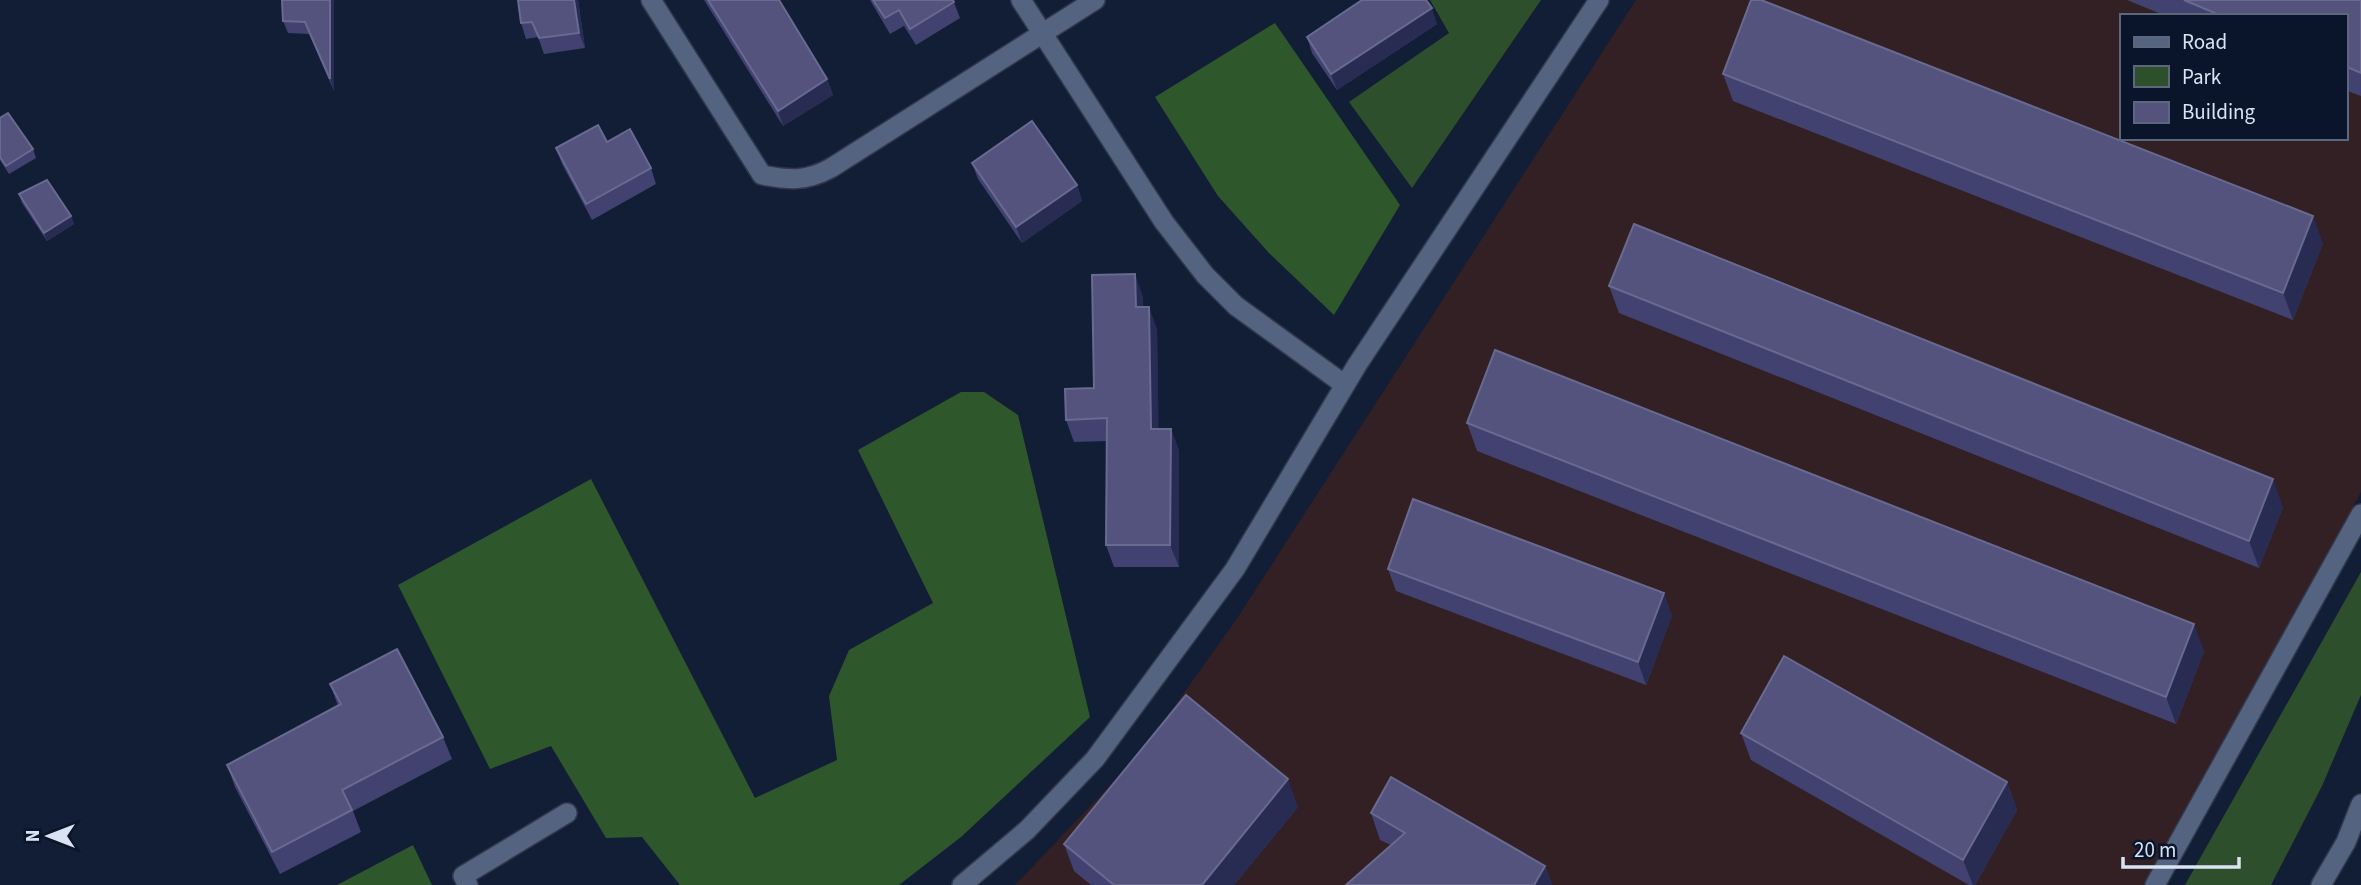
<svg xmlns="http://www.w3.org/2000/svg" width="2361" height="885" viewBox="0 0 2361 885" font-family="'Source Sans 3',sans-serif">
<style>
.industrial{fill:#332024;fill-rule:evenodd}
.green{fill:#2e4f2b}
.forest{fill:#2f572c}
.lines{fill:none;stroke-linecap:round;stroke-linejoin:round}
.service-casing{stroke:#32374c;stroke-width:22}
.minor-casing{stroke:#32374c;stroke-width:22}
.service{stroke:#54637f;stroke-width:19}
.minor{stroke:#54637f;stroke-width:19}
.wall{fill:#424270}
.shaded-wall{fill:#282c53}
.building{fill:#53537e;stroke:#686a90;stroke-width:2}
</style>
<rect width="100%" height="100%" fill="#121e36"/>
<path class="industrial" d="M 1636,0 L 2361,0 L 2361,492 L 2145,885 L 1015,885 L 1141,753 L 1236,620 ZM 2121,16 L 2345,16 L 2345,138 L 2121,138 Z"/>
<path class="green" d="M 1430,0 L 1541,0 L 1412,188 L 1349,102 L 1449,33 Z
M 2361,572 L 2361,695 L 2322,786 L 2271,885 L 2185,885 Z"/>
<path class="forest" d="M 1275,23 L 1400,205 L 1334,315 L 1269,253 L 1218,196 L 1155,97 Z
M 961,392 L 984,392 L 1018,415 L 1090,717 L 961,837 L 899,885 L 680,885 L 642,837 L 606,838 L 551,746 L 490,769 L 398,585 L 591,479 L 755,798 L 837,760 L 829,696 L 849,650 L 933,603 L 858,450 Z
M 413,845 L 432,885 L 337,885 Z"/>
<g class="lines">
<g class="service-casing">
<path id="service" d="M 468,885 L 463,876 L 567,813
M 2155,885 L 2361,514"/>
</g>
<g class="minor-casing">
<path id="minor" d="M 651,0 L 762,175 C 790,180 805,182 831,168 L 1095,0
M 1021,0 L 1164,222 L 1205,275 L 1236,306 L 1345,385
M 962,885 L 1027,830 L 1095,759 L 1235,569 L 1357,365 L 1599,0
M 2321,885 L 2346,842 L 2361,804"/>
</g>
<use href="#service" class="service"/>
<use href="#minor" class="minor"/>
</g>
<path class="wall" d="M 334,0 L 334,91 L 309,34 L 288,33 L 283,21 Z
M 518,0 L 578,0 L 585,48 L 544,54 L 538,37 L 526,39 L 521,23 Z
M 704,0 L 779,0 L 827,79 L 833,95 L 783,126 Z
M 870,0 L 953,0 L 960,18 L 916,45 L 904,26 L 890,34 Z
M 2127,0 L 2361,0 L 2361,96 L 2345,90 L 2345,16 L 2166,16 Z
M 1437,24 L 1337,90 L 1312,53 L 1307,37 Z
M 1723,74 L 2323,243 L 2293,320 L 1733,101 Z
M 0,118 L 33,149 L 36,158 L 9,174 L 0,160 Z
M 607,142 L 651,168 L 656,184 L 592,220 L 562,164 L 556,148 Z
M 972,163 L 1077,185 L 1082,201 L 1022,243 L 978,179 Z
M 19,194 L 71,216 L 74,224 L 47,241 L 22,203 Z
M 1609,286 L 2283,507 L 2259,568 L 1619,313 Z
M 1143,297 L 1143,307 L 1157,329 L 1158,429 L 1171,429 L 1179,451 L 1179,567 L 1114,567 L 1106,545 L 1107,441 L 1074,442 L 1066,420 L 1094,388 Z
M 1467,423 L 2204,651 L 2176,724 L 1477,451 Z
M 1388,569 L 1672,615 L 1646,685 L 1396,591 Z
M 330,684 L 443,737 L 452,759 L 353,811 L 361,832 L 280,874 L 235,787 L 227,765 L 338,706 Z
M 1741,733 L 2007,782 L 2017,810 L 1975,885 L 1969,885 L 1751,760 Z
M 1298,807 L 1234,885 L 1091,885 L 1074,871 L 1064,844 Z
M 1371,813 L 1545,866 L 1552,885 L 1346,885 L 1391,845 L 1380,840 Z"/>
<path class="shaded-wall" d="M 330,0 L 334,0 L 334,91 L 330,79 Z
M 574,0 L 578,0 L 585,48 L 579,33 Z
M 1432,8 L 1437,24 L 1337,90 L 1331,74 Z
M 827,79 L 833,95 L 783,126 L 778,111 Z
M 1077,185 L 1082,201 L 1022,243 L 1016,227 Z
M 71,216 L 74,224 L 47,241 L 44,233 Z
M 2313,216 L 2323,243 L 2293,320 L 2283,293 Z
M 1135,274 L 1143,297 L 1144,329 L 1136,307 Z
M 1149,307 L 1157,329 L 1159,451 L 1151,429 Z
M 1171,429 L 1179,451 L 1179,567 L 1170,545 Z
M 2273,479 L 2283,507 L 2259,568 L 2249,541 Z
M 1664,593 L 1672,615 L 1646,685 L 1638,662 Z
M 2194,624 L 2204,651 L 2176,724 L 2166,697 Z
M 1288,779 L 1298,807 L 1234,885 L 1202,885 Z
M 2007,782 L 2017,810 L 1975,885 L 1973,885 L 1963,860 Z
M 1545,866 L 1552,885 L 1534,885 Z"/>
<path class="building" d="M 282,0 L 330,0 L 330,79 L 305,22 L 283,21 Z
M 518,0 L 574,0 L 579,33 L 539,38 L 532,22 L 521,23 Z
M 708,0 L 779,0 L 827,79 L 778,111 Z
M 873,0 L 953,0 L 954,2 L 910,29 L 899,10 L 885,18 Z
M 1362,0 L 1426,0 L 1432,8 L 1331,74 L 1307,37 Z
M 1751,0 L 1761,0 L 2313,216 L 2283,293 L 1723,74 Z
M 2184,0 L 2361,0 L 2361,73 L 2345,66 L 2345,16 L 2222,16 Z
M 8,113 L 33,149 L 6,166 L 0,157 L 0,118 Z
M 1032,121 L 1077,185 L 1016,227 L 972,163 Z
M 598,125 L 607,142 L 630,129 L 651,168 L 586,204 L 556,148 Z
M 47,180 L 71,216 L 44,233 L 19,194 Z
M 1634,224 L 2273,479 L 2249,541 L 1609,286 Z
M 1135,274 L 1136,307 L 1149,307 L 1151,429 L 1171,429 L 1170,545 L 1106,545 L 1107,418 L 1066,420 L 1065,389 L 1094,388 L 1092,275 Z
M 1495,350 L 2194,624 L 2166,697 L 1467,423 Z
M 1413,499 L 1664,593 L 1638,662 L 1388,569 Z
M 397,649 L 443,737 L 342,790 L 352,810 L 272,852 L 227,765 L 341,704 L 330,684 Z
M 1784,656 L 2007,782 L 1963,860 L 1741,733 Z
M 1186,695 L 1288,779 L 1202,885 L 1114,885 L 1064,844 Z
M 1391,777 L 1545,866 L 1534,885 L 1346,885 L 1405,833 L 1371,813 Z"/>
<rect x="2120" y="14" width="228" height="126" fill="#0a152c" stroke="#5d677c" stroke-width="2"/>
<rect x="2134" y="37" width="35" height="10" fill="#54637f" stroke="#5d677c" stroke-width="2"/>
<text x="2182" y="49" font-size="21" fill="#dae3f3">Road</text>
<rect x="2134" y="66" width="35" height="21" fill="#2e4f2b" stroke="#5d677c" stroke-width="2"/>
<text x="2182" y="84" font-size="21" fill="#dae3f3">Park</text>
<rect x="2134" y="102" width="35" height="21" fill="#53537e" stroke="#5d677c" stroke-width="2"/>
<text x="2182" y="119" font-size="21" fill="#dae3f3">Building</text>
<g transform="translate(49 836) rotate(270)" stroke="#0a152c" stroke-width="5" paint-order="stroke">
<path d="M0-5L12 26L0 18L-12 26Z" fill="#dae3f3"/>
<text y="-10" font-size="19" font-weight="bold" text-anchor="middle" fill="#dae3f3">N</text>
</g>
<path d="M2123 857v10h116v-10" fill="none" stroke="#dae3f3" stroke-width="3.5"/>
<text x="2134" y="857" font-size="21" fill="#dae3f3" stroke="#0a152c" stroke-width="5" paint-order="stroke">20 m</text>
</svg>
